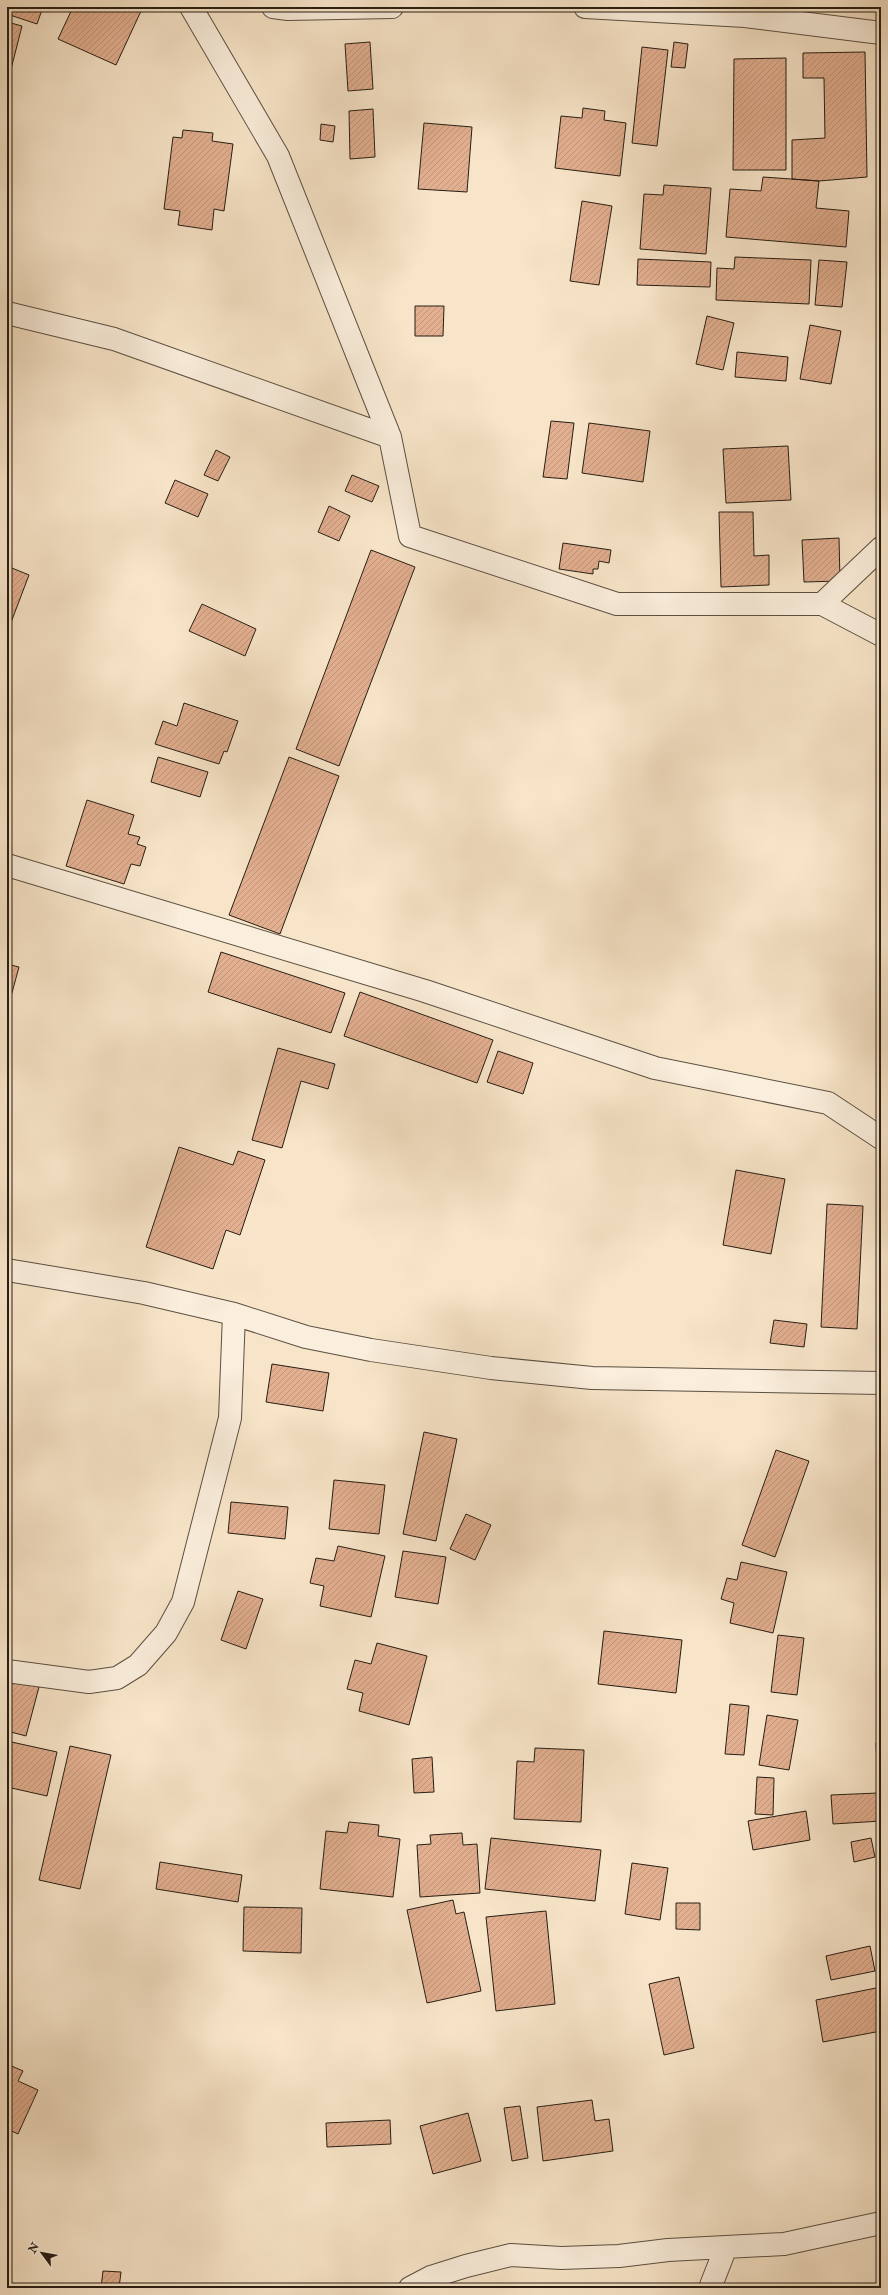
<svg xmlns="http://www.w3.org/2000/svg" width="888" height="2295" viewBox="0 0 888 2295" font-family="'IM FELL Double Pica',serif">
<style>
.building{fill:url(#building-hatch);stroke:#271e14}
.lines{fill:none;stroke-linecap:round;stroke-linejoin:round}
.minor-casing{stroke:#5b5041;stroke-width:24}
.minor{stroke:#faeedc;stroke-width:22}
</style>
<defs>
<pattern id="building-hatch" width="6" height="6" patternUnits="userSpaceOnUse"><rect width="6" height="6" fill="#e2af90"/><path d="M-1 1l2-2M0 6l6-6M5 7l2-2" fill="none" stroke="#c2967b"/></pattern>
</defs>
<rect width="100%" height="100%" fill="#f8e5c9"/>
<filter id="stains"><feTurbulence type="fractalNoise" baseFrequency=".005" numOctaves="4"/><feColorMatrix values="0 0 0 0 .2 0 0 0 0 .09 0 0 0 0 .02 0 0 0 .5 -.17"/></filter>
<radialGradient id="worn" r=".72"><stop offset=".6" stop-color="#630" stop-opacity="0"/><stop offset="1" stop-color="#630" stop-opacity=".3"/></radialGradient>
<path class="building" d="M 7,7 L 43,7 L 37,24 L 7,14 Z
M 73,7 L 131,7 L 141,11 L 116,65 L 58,39 Z
M 7,22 L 22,26 L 7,85 Z
M 370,42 L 373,89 L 348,91 L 345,44 Z
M 674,42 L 688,44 L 685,68 L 671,67 Z
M 642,47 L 668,50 L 657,146 L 632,143 Z
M 865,52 L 867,177 L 819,181 L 792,179 L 792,140 L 825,138 L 824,78 L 803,78 L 803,53 Z
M 786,58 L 786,170 L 733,170 L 734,59 Z
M 583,108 L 605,111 L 604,120 L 626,123 L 620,176 L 555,168 L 561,116 L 582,118 Z
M 373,109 L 375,157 L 350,159 L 349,111 Z
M 424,123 L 472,127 L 467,192 L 418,189 Z
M 321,124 L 335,126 L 333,142 L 320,140 Z
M 183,130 L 213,133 L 212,141 L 233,144 L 224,211 L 214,209 L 212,230 L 178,225 L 180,211 L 164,209 L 173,137 L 182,138 Z
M 763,177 L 819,181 L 816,208 L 849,211 L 846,247 L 726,237 L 730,189 L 761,191 Z
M 664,185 L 711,188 L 706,254 L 640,249 L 644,194 L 663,195 Z
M 582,201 L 612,206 L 599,285 L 570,281 Z
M 735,257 L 811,260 L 809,304 L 716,300 L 717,268 L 734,269 Z
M 638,259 L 711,262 L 710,287 L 637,285 Z
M 819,260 L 847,262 L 842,307 L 815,305 Z
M 415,306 L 444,306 L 443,336 L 415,336 Z
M 707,316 L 734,323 L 723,370 L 696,364 Z
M 810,325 L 841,331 L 831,384 L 800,379 Z
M 737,352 L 788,357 L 786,381 L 735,377 Z
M 551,421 L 574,423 L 567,479 L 543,477 Z
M 589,423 L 650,431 L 643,482 L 582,473 Z
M 788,446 L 791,500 L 726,503 L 723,449 Z
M 216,450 L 230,457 L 218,481 L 204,475 Z
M 352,475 L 379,486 L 372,502 L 345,491 Z
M 175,480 L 208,494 L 198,517 L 165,503 Z
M 329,506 L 350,516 L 339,541 L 318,532 Z
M 719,512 L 753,512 L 754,556 L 769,555 L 769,585 L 721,587 Z
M 839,538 L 840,581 L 804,582 L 802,540 Z
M 563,543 L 611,550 L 609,563 L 599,561 L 598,569 L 593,569 L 593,574 L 559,569 Z
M 371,550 L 415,567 L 339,766 L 296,749 Z
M 7,566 L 29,575 L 7,633 Z
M 202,604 L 256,629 L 245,656 L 189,631 Z
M 184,703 L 238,721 L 227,752 L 224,751 L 219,764 L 155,744 L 163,721 L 177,726 Z
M 158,757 L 208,772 L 200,797 L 151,782 Z
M 289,757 L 339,776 L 280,934 L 229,915 Z
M 87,800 L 134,815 L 128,834 L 140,837 L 137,844 L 146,847 L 140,866 L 131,864 L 124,884 L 66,866 Z
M 221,952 L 345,993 L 331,1033 L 208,992 Z
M 7,964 L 19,967 L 7,1011 Z
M 360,992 L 493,1040 L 477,1083 L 344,1036 Z
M 278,1048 L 335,1064 L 328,1089 L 301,1081 L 282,1148 L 252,1140 Z
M 498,1051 L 533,1063 L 523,1094 L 487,1082 Z
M 179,1147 L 233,1165 L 238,1151 L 265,1160 L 240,1235 L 226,1230 L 213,1269 L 146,1247 Z
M 736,1170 L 785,1179 L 771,1254 L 723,1245 Z
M 827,1204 L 863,1206 L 857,1329 L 821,1327 Z
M 774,1320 L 807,1324 L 804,1347 L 770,1343 Z
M 272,1364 L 329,1373 L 323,1411 L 266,1402 Z
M 424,1432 L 457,1439 L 436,1541 L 403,1534 Z
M 776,1450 L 809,1461 L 775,1557 L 742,1545 Z
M 334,1480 L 385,1485 L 379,1534 L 329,1529 Z
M 231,1502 L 288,1507 L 285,1539 L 228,1533 Z
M 466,1514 L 491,1525 L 475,1560 L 450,1549 Z
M 338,1546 L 385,1556 L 371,1617 L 320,1606 L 324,1586 L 310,1583 L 316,1558 L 334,1561 Z
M 403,1551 L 446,1557 L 438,1604 L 395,1597 Z
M 741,1562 L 787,1572 L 773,1633 L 730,1623 L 734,1603 L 721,1599 L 727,1578 L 737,1580 Z
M 238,1591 L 263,1599 L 246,1649 L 221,1640 Z
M 604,1631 L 682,1640 L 676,1693 L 598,1684 Z
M 778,1635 L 804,1638 L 797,1695 L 771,1692 Z
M 377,1643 L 427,1656 L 409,1725 L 359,1711 L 363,1693 L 347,1689 L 355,1660 L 371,1664 Z
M 7,1679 L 39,1687 L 26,1736 L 7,1731 Z
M 730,1704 L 749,1706 L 744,1755 L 725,1754 Z
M 767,1715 L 798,1720 L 789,1770 L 759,1765 Z
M 7,1741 L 57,1752 L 47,1796 L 7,1787 Z
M 881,1742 L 881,1821 L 833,1824 L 831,1795 L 878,1793 L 876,1743 Z
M 70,1746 L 111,1755 L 80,1889 L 39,1880 Z
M 535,1748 L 584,1750 L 581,1822 L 514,1819 L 517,1761 L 534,1762 Z
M 432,1757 L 434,1792 L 414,1793 L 412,1759 Z
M 757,1777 L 774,1778 L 773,1815 L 755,1814 Z
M 7,1799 L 11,1800 L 7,1816 Z
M 806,1811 L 810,1840 L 753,1850 L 748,1821 Z
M 349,1822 L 379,1825 L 378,1836 L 400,1839 L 393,1897 L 320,1889 L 326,1831 L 347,1833 Z
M 462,1833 L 463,1845 L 477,1844 L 480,1893 L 420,1897 L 417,1845 L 431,1844 L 430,1835 Z
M 491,1838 L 601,1850 L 595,1901 L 485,1889 Z
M 871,1838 L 875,1857 L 854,1862 L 851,1842 Z
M 160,1862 L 242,1875 L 238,1902 L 156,1889 Z
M 632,1863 L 668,1868 L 660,1920 L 625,1914 Z
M 453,1900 L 456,1914 L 464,1912 L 481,1991 L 427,2003 L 407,1910 Z
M 676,1903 L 700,1903 L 700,1930 L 676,1929 Z
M 244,1907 L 302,1908 L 301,1953 L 243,1951 Z
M 546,1911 L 555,2004 L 496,2011 L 486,1917 Z
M 870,1946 L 875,1971 L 831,1980 L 826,1956 Z
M 679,1977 L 694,2048 L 664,2055 L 649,1984 Z
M 881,1987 L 881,2031 L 823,2042 L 816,2000 Z
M 7,2064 L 23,2071 L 18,2081 L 38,2090 L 18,2134 L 7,2129 Z
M 592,2100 L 595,2121 L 609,2119 L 613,2151 L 543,2161 L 537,2107 Z
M 520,2106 L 528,2158 L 512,2161 L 504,2108 Z
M 468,2113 L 481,2161 L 433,2174 L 420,2126 Z
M 390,2120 L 391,2144 L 327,2147 L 326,2123 Z
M 103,2271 L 121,2272 L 119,2288 L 101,2288 Z"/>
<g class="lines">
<g class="minor-casing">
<path id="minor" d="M 191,7 L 278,156 L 390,437 L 410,536 L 617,604 L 822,604 L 881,635
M 273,7 L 288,9 L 392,7
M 585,7 L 745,16 L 881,33
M 7,313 L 114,339 L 390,437
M 822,604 L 881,548
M 7,865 L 425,991 L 655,1068 L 828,1103 L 881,1138
M 7,1270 L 144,1293 L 234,1314 L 306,1337 L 371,1350 L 491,1368 L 592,1378 L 881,1383
M 7,1671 L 89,1682 L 117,1678 L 138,1665 L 166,1633 L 183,1602 L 230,1418 L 234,1314
M 410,2288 L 431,2277 L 466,2266 L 511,2255 L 561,2258 L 619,2256 L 668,2250 L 784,2244 L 881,2223
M 710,2288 L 726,2247"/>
</g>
<use href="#minor" class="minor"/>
</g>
<rect width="888" height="2295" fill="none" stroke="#f8e5c9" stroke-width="24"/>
<rect x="8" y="8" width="872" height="2279" fill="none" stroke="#271e14" stroke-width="2"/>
<rect x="12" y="12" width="864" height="2271" fill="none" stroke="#271e14"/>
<g transform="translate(42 2253) rotate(302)" stroke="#faeedc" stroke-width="3" paint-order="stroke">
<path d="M0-3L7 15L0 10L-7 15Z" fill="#271e14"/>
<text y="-6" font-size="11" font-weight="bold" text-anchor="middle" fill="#271e14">N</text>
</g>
<rect width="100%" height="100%" filter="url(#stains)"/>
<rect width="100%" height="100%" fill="url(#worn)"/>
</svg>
